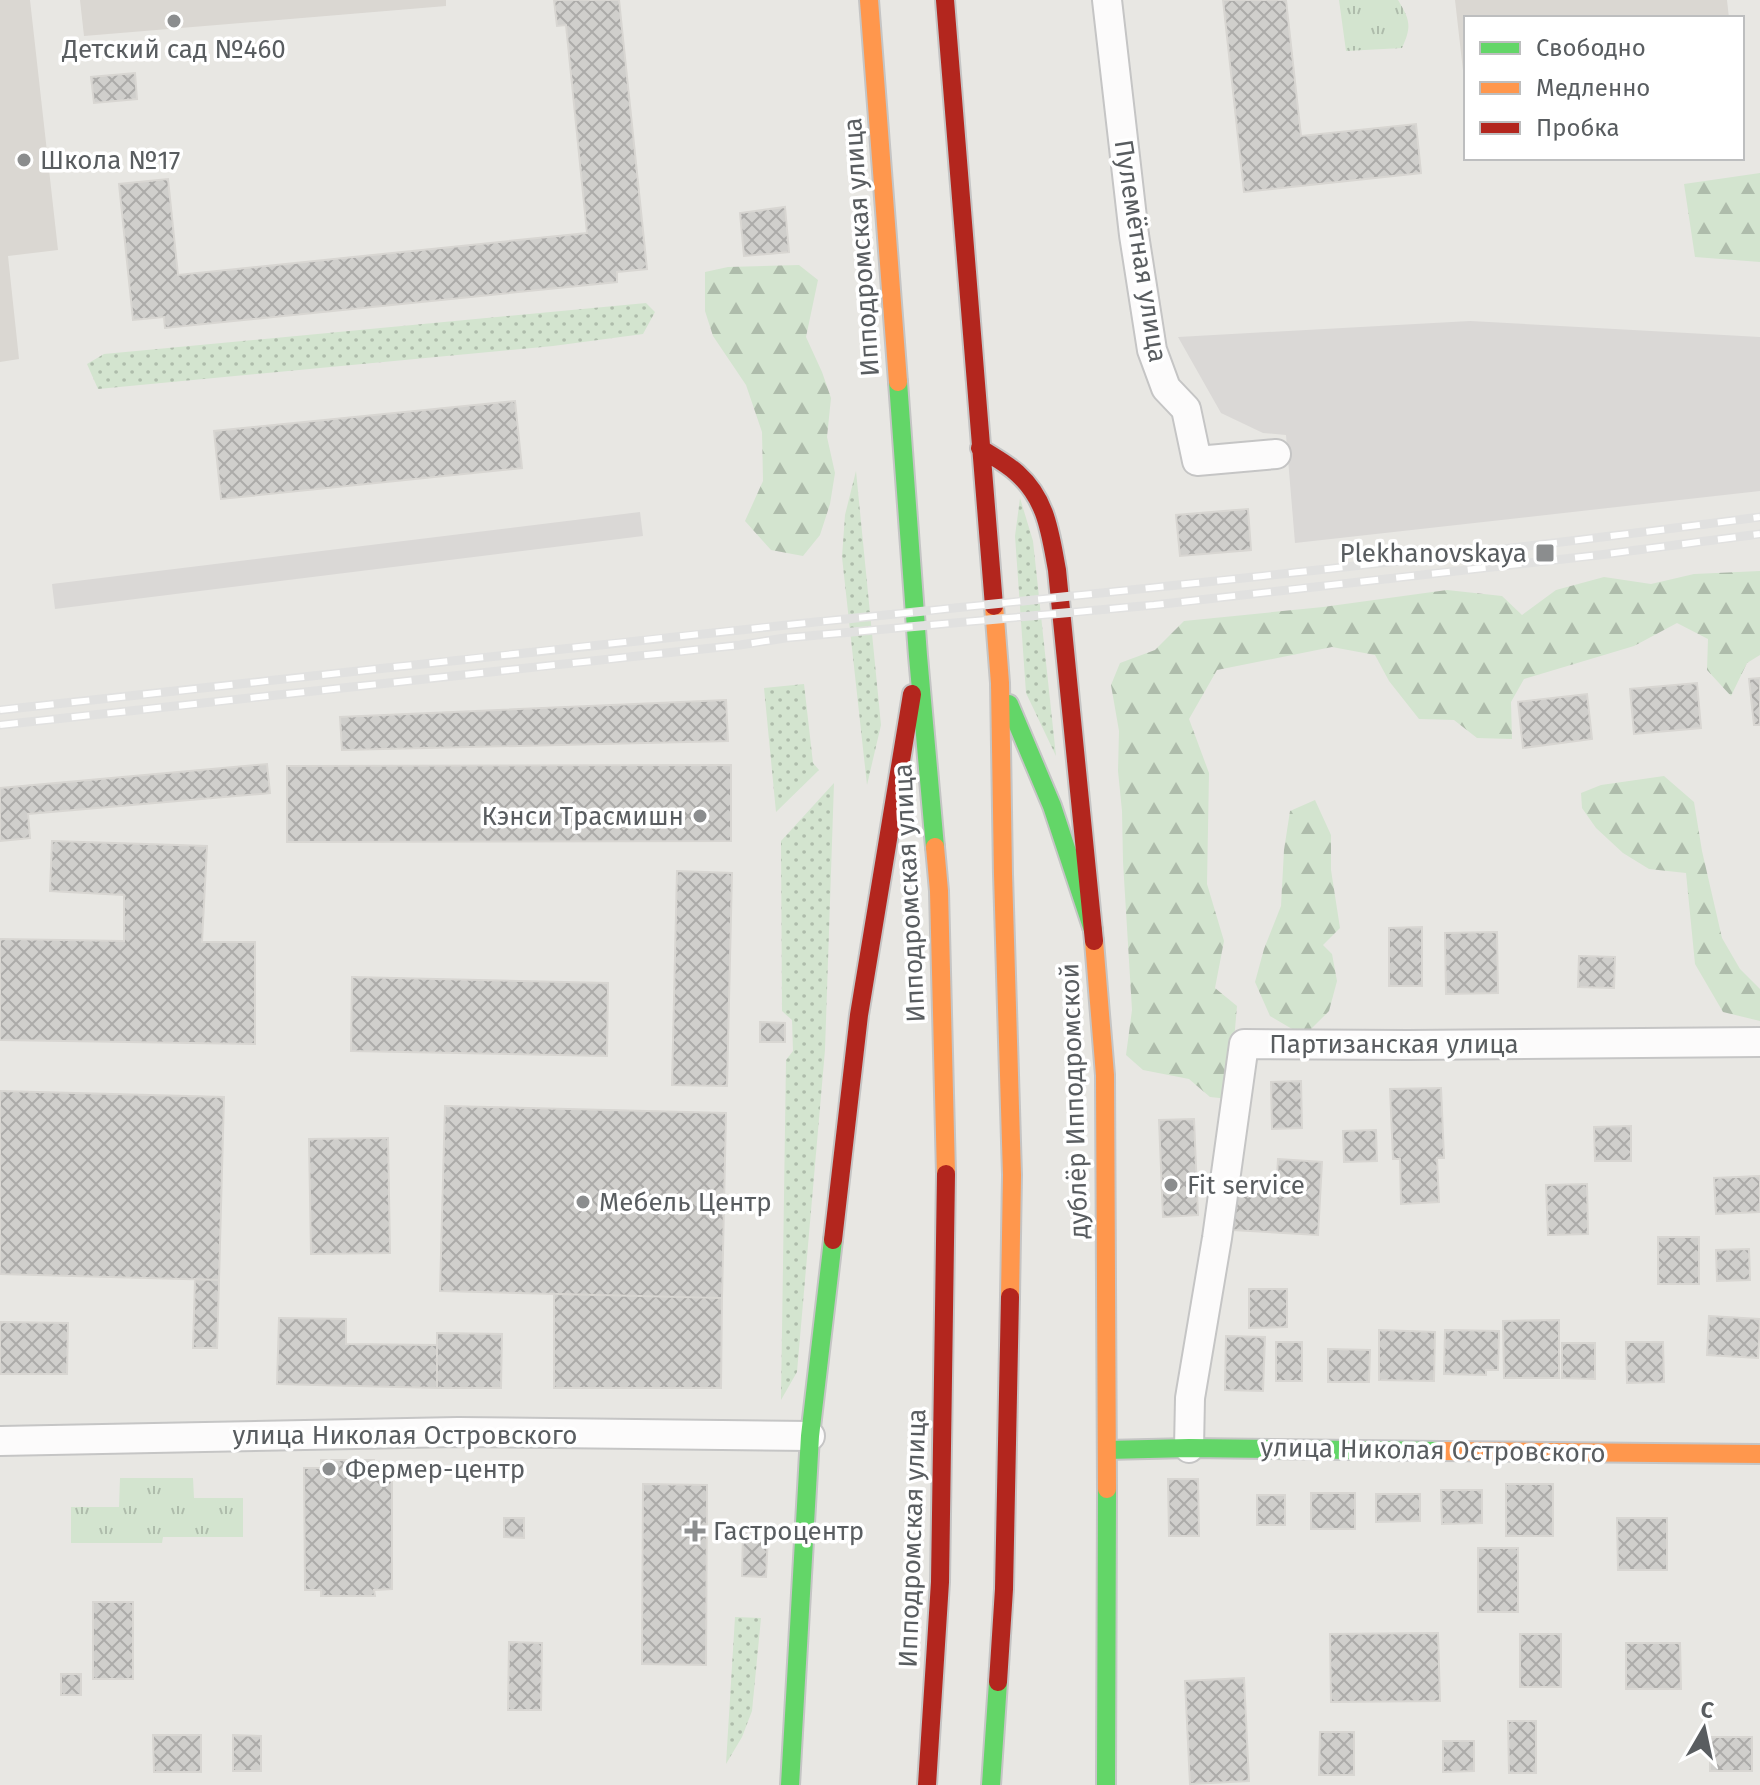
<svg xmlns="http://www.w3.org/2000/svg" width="1760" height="1785" viewBox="0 0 1760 1785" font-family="'Fira Sans',sans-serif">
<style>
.industrial{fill:#dad8d6}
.education{fill:#dad7d2}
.grass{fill:url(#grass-dots)}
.forest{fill:url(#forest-firs)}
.park{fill:url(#park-tufts)}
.building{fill:url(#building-cross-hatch);stroke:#d8d6d2;stroke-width:2}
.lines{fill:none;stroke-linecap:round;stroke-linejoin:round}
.street-casing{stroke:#c5c5c5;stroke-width:32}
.fast-casing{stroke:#c5c5c5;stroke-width:22}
.slow-casing{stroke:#c5c5c5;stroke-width:22}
.jam-casing{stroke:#c5c5c5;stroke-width:22}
.street{stroke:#fcfbfb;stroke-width:28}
.fast{stroke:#63d668;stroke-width:18}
.slow{stroke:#ff974d;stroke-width:18}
.jam{stroke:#b3261e;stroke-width:18}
.rail-casing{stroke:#e1e1e0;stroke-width:9}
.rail{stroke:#fff;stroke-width:6;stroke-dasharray:18;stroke-linecap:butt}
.poi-dot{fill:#8b8d8e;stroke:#fff;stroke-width:3}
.labels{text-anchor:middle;stroke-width:7;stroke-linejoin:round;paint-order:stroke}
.poi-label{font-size:26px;fill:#595d60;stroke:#fff;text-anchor:start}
.street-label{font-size:26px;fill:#595d60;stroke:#fff}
</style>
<defs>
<pattern id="grass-dots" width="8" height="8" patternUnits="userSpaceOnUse" patternTransform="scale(2)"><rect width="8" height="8" fill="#d3e4cf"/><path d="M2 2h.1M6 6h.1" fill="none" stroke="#aebcab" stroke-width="1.8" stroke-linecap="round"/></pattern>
<pattern id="forest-firs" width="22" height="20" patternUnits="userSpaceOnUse" patternTransform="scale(2)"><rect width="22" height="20" fill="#d3e4cf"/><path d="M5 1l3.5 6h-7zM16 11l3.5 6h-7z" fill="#aebcab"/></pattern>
<pattern id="park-tufts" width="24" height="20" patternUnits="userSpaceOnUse" patternTransform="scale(2)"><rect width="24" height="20" fill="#d3e4cf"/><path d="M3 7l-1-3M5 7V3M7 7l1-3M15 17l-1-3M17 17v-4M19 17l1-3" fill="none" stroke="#aebcab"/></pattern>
<pattern id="building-cross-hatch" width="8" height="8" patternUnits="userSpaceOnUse" patternTransform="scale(2)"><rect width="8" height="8" fill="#d0cfcc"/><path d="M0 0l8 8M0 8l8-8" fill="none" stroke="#acaba9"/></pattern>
</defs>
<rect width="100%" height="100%" fill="#e8e7e3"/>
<path class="industrial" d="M 1470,321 L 1760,337 L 1760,491 L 1295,543 L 1286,435 L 1263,433 L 1221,413 L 1178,337 Z
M 640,512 L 643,536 L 55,609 L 52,584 Z"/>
<path class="education" d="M 0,0 L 30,0 L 58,250 L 8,256 L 19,359 L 0,362 Z
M 80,0 L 446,0 L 446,6 L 84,36 Z
M 1455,0 L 1727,0 L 1729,18 L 1466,18 L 1466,97 Z"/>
<path class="grass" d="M 646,303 L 655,312 L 643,334 L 553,346 L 98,389 L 87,364 L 104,354 Z
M 856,471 L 881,725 L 867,785 L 842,557 L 845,515 Z
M 1020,498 L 1033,541 L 1056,756 L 1026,693 L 1015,536 Z
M 804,684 L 813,763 L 819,770 L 776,812 L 764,688 Z
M 834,783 L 825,1050 L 797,1372 L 781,1400 L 786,1060 L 793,1051 L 792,1020 L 782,1011 L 781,841 Z
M 735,1617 L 761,1618 L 752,1711 L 742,1737 L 726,1764 Z"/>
<path class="forest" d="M 1760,173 L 1760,262 L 1695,257 L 1684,184 Z
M 799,265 L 818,280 L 806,337 L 822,372 L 831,398 L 827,437 L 835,473 L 830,504 L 820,535 L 803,556 L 771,550 L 745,521 L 763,481 L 762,432 L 746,385 L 713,336 L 705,311 L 705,272 L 728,267 Z
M 1760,571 L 1760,655 L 1747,663 L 1731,696 L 1707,670 L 1708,639 L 1677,623 L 1634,646 L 1524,679 L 1511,702 L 1512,739 L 1477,738 L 1454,720 L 1419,719 L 1389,681 L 1375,655 L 1332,647 L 1217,670 L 1189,719 L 1209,773 L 1207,884 L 1224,941 L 1215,988 L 1237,1006 L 1229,1099 L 1210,1097 L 1189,1079 L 1143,1070 L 1126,1055 L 1132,1010 L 1123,862 L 1122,811 L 1118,771 L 1119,731 L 1111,685 L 1120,663 L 1155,650 L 1184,621 L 1323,607 L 1447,590 L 1502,596 L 1522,615 L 1556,590 L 1604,577 L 1651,584 L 1694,574 Z
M 1664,776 L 1694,802 L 1702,851 L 1722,938 L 1740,969 L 1760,989 L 1760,1021 L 1723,1012 L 1695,964 L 1686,873 L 1649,869 L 1623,853 L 1596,828 L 1582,808 L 1581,793 L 1601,785 Z
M 1315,800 L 1331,835 L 1331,870 L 1340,928 L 1323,945 L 1332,954 L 1337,981 L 1329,1011 L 1304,1036 L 1270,1016 L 1255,982 L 1264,949 L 1281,906 L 1284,850 L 1290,811 Z"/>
<path class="park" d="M 1339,0 L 1398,0 C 1410,20 1412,26 1402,48 L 1346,51 Z
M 120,1478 L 193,1478 L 194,1498 L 243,1498 L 243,1537 L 163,1537 L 162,1543 L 71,1543 L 71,1507 L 119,1507 Z"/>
<path class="building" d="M 554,0 L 619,0 L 647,269 L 617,272 L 617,282 L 165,328 L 164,317 L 133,320 L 119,184 L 168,179 L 178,275 L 587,233 L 566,25 L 557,26 Z
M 1223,0 L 1286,0 L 1301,136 L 1416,124 L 1421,173 L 1244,192 Z
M 135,73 L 137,99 L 94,103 L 91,77 Z
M 785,207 L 789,252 L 744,256 L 740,213 Z
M 515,401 L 522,468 L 221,499 L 214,431 Z
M 1248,509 L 1251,550 L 1180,556 L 1176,515 Z
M 1760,678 L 1760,725 L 1754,725 L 1749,679 Z
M 1697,683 L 1701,728 L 1634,734 L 1630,689 Z
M 1587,694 L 1592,739 L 1523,748 L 1518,702 Z
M 726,700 L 728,741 L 342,750 L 340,717 Z
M 267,764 L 270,793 L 28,814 L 30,838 L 0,841 L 0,788 Z
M 731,765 L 731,841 L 287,842 L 287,766 Z
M 52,841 L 207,846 L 202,942 L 255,942 L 255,1044 L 0,1040 L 0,939 L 124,941 L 124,895 L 50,891 Z
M 677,871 L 732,873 L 727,1086 L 672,1085 Z
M 1422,927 L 1422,986 L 1389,986 L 1389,928 Z
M 1497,932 L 1498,993 L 1446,994 L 1445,933 Z
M 1579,956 L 1615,957 L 1614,988 L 1578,987 Z
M 352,977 L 608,983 L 607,1056 L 351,1051 Z
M 760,1022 L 785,1023 L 785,1042 L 760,1042 Z
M 1301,1081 L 1302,1128 L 1272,1129 L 1271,1082 Z
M 1441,1088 L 1444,1158 L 1437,1158 L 1439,1202 L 1401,1204 L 1400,1159 L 1393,1159 L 1390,1089 Z
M 0,1091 L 224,1097 L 219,1280 L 0,1274 Z
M 445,1106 L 726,1113 L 722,1298 L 440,1291 Z
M 1194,1119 L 1198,1215 L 1163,1217 L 1159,1120 Z
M 1631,1126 L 1631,1161 L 1595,1161 L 1594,1127 Z
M 1376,1130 L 1377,1161 L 1344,1162 L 1343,1131 Z
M 388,1138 L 390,1253 L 311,1254 L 309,1139 Z
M 1278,1159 L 1322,1162 L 1318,1235 L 1233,1230 L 1236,1191 L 1276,1193 Z
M 1760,1176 L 1760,1212 L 1716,1214 L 1714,1178 Z
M 1587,1184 L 1588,1234 L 1548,1235 L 1546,1185 Z
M 1658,1237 L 1699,1237 L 1699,1284 L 1658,1284 Z
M 1749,1249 L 1750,1280 L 1717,1281 L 1716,1250 Z
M 195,1279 L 219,1280 L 217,1348 L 193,1348 Z
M 1249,1289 L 1287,1289 L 1287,1327 L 1249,1328 Z
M 554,1294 L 722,1298 L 721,1388 L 554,1388 Z
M 1709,1316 L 1760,1319 L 1758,1358 L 1707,1355 Z
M 279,1318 L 346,1319 L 346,1344 L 437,1345 L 437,1388 L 277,1384 Z
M 1559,1320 L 1559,1378 L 1504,1378 L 1503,1321 Z
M 0,1322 L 68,1323 L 67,1374 L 0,1374 Z
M 1379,1330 L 1435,1332 L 1434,1381 L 1379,1380 Z
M 1445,1330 L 1499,1331 L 1498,1370 L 1486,1370 L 1486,1375 L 1444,1374 Z
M 437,1333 L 502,1334 L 501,1388 L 437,1388 Z
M 1226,1336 L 1265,1337 L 1263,1391 L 1225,1390 Z
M 1276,1342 L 1302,1342 L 1302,1381 L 1276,1381 Z
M 1626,1342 L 1663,1342 L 1664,1382 L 1627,1383 Z
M 1562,1343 L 1595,1343 L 1595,1379 L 1562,1378 Z
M 1328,1349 L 1370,1350 L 1369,1382 L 1328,1382 Z
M 321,1460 L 374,1460 L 374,1468 L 392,1468 L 392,1589 L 374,1590 L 375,1596 L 321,1596 L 321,1590 L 305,1590 L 304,1468 L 321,1468 Z
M 1168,1479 L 1198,1479 L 1199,1536 L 1169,1536 Z
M 643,1484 L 707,1485 L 706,1665 L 642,1664 Z
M 1506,1484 L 1553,1484 L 1553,1536 L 1506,1536 Z
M 1441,1490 L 1482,1490 L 1482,1523 L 1442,1524 Z
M 1311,1493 L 1355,1493 L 1355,1529 L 1311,1529 Z
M 1376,1494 L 1420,1494 L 1420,1521 L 1376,1522 Z
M 1257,1495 L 1285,1495 L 1285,1525 L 1257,1525 Z
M 504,1518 L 524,1518 L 524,1538 L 504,1537 Z
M 1617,1518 L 1667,1518 L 1667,1570 L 1618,1570 Z
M 743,1533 L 768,1534 L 766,1577 L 742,1576 Z
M 1478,1548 L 1518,1548 L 1518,1612 L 1478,1612 Z
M 93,1602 L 133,1602 L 133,1679 L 93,1679 Z
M 1438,1633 L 1440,1701 L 1331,1702 L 1330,1634 Z
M 1520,1634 L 1561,1634 L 1561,1687 L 1520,1687 Z
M 509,1642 L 542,1643 L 541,1710 L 508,1710 Z
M 1626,1643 L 1680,1643 L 1681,1689 L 1626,1689 Z
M 61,1674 L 81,1674 L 81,1695 L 61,1695 Z
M 1244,1678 L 1249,1781 L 1190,1784 L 1185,1681 Z
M 1508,1721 L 1536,1721 L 1536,1773 L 1509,1773 Z
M 1320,1732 L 1354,1732 L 1354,1775 L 1319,1775 Z
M 153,1735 L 201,1735 L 201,1772 L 154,1772 Z
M 233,1735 L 261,1736 L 261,1771 L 233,1771 Z
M 1710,1737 L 1752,1737 L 1752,1771 L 1710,1771 Z
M 1443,1741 L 1474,1741 L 1474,1771 L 1443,1772 Z"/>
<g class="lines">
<g class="street-casing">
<path id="street" d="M 1107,0 L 1134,235 L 1152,350 L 1166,388 L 1186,409 L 1197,461 L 1276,454
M 0,1441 L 458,1432 L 810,1436
M 1189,1448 L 1190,1398 L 1217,1238 L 1244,1044 L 1408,1045 L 1760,1042"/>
</g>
<g class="fast-casing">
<path id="fast" d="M 898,382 L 918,656 L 935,847
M 1009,704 L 1052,806 L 1093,930
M 1107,1450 L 1189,1448 L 1440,1451
M 790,1785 L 810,1436 L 833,1240
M 991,1785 L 998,1682
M 1106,1785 L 1107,1489"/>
</g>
<g class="slow-casing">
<path id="slow" d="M 869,0 L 898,382
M 994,606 L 1000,683 L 1003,874 L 1012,1175 L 1010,1297
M 935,847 L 939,891 L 946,1174
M 1094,941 L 1105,1075 L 1107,1489
M 1440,1451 L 1760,1454"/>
</g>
<g class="jam-casing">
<path id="jam" d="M 945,0 L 994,606
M 980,448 C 992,456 1006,463 1017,473 C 1047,500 1050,533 1057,570 L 1094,941
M 833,1240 L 859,1015 L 912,694
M 998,1682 L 1004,1589 L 1010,1297
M 927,1785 L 940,1582 L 946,1174"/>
</g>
<use href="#street" class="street"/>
<use href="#fast" class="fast"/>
<use href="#slow" class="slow"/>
<use href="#jam" class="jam"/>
<g class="rail-casing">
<path id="rail" d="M 0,710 C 262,682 525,652 787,625 C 1112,592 1436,560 1760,517
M 0,725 L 740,645 L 785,638 L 1154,605 L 1599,555 L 1760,534"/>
</g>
<use href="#rail" class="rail"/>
</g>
<g class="poi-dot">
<circle cx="174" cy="21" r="8"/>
<circle cx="24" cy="160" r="8"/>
<rect x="1535" y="543" width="20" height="20" rx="4"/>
<circle cx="700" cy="816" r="8"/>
<circle cx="1171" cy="1185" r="8"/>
<circle cx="583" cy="1202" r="8"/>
<circle cx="329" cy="1469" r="8"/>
<path d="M691 1519h8v8h8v8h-8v8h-8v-8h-8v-8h8z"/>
</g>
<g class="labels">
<g class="poi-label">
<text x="174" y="58" text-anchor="middle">Детский сад №460</text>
<text x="40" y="169">Школа №17</text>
<text x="1527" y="562" text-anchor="end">Plekhanovskaya</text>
<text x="684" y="825" text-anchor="end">Кэнси Трасмишн</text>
<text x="1187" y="1194">Fit service</text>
<text x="599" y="1211">Мебель Центр</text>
<text x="345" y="1478">Фермер-центр</text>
<text x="713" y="1540">Гастроцентр</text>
</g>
<g class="street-label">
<text transform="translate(861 247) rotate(-94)" y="9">Ипподромская улица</text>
<text transform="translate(1141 251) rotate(81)" y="9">Пулемётная улица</text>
<text transform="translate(909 893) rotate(-93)" y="9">Ипподромская улица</text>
<text x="1394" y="1053">Партизанская улица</text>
<text transform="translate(1074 1101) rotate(-92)" y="9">дублёр Ипподромской</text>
<text x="405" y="1444">улица Николая Островского</text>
<text transform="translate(1433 1450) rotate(1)" y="9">улица Николая Островского</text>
<text transform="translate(912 1538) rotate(-88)" y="9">Ипподромская улица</text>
</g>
</g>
<rect x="1464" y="16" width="280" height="144" fill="#ffffff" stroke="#bdbebf" stroke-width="2"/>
<rect x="1480" y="42" width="40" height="12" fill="#63d668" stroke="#bdbebf" stroke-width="2"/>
<text x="1536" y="56" font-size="24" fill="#595d60">Свободно</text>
<rect x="1480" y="82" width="40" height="12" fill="#ff974d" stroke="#bdbebf" stroke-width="2"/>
<text x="1536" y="96" font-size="24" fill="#595d60">Медленно</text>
<rect x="1480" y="122" width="40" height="12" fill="#b3261e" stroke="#bdbebf" stroke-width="2"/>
<text x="1536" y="136" font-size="24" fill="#595d60">Пробка</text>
<g transform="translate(1704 1729) rotate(9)" stroke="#ffffff" stroke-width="6" paint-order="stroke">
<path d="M0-6L14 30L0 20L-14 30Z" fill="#595d60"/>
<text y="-12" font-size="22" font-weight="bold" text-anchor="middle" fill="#595d60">С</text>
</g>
</svg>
